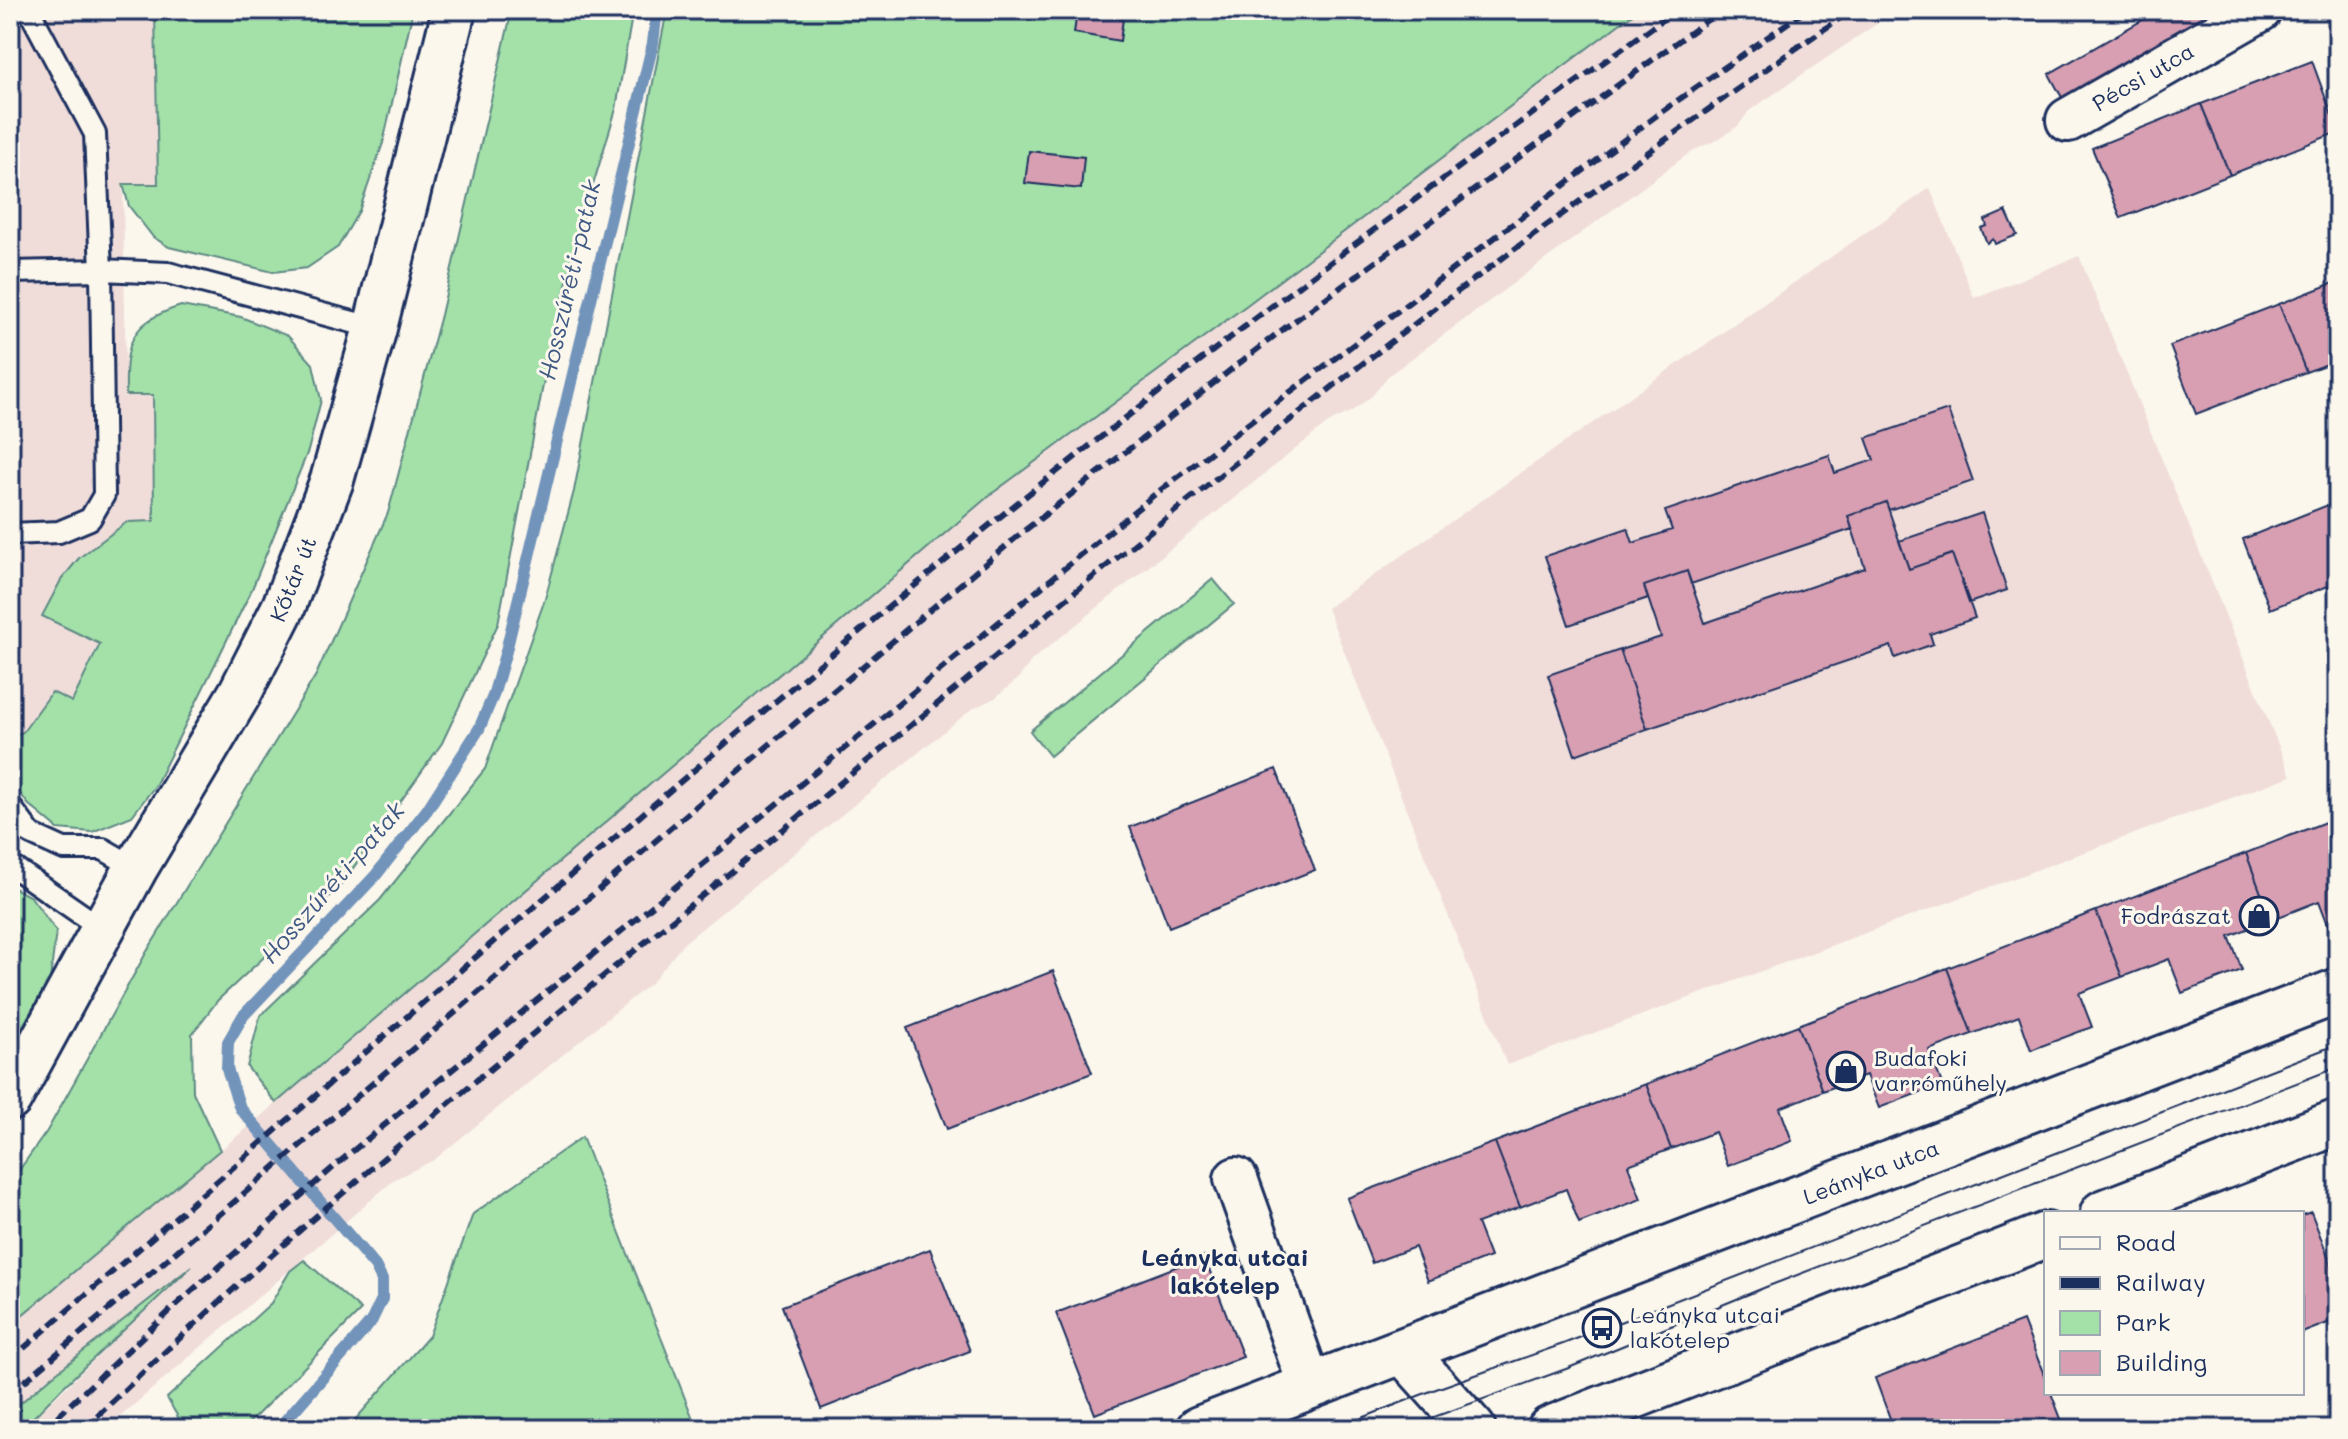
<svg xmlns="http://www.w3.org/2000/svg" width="2348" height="1439" viewBox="0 0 2348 1439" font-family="Mali,sans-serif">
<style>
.built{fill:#f0ddda}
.green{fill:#a3e1a9;stroke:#5f8884;stroke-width:2}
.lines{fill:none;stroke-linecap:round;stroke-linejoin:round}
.stream{stroke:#7293ba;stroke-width:12}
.building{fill:#d79fb1;stroke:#1b2f5e;stroke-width:2}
.lane-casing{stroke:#1b2f5e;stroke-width:26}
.street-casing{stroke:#1b2f5e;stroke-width:48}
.secondary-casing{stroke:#1b2f5e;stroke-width:50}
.lane{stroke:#fbf7ec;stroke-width:20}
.street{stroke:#fbf7ec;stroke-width:42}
.secondary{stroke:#fbf7ec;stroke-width:44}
.tram{stroke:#1b2f5e;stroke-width:2}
.rail{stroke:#1b2f5e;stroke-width:6;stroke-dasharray:12 6;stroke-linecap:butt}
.labels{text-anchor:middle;stroke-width:6;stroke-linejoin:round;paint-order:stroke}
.street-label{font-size:22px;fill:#1b2f5e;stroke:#fbf7ec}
.poi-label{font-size:22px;fill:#1b2f5e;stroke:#fbf7ec;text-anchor:start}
.water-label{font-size:24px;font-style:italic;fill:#3f5984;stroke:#fbf7ec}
.neighbourhood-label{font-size:24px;font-weight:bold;fill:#1b2f5e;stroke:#fbf7ec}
</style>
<rect width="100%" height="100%" fill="#fbf7ec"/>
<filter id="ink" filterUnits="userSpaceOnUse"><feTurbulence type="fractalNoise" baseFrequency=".0125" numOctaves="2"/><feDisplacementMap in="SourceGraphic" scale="16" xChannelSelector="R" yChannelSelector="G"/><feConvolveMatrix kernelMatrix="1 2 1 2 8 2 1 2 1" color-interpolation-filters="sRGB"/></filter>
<g filter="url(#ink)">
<path class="built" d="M 10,10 L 155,10 L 158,184 L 123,185 L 126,394 L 153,395 L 154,522 L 72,702 L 52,692 L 23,732 L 10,737 Z
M 1637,10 L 1897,10 L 1749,111 L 1738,126 L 1717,140 L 1692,151 L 1388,376 L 1372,396 L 1352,411 L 1328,423 L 1032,660 L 1018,679 L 995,698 L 972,709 L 684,943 L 651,983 L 434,1160 L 395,1179 L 106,1429 L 23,1429 L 183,1274 L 51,1377 L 10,1412 L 10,1325 L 313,1073 L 990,495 Z
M 1930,188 L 1974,298 L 2079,256 L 2291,776 L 1507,1065 L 1327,608 Z"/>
<path class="green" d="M 155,10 L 413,10 L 383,143 L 359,211 L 338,247 L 307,268 L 273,272 L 169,247 L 153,237 L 129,206 L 123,184 L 158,184 Z
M 512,10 L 633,10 L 616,109 L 577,238 L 543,385 L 498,624 L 442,743 L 341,885 L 218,1000 L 192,1034 L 193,1092 L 220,1150 L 10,1325 L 10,1183 L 47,1131 L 146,953 L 316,675 L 388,513 L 441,315 Z
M 667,10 L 1638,10 L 1247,305 L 990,495 L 276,1103 L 247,1067 L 260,1016 L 380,900 L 485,769 L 545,599 L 574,491 Z
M 181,306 L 241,317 L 288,336 L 313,364 L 321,400 L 308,451 L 252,589 L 155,786 L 132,816 L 92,832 L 58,829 L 28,804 L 10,779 L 10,737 L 23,732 L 52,692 L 72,702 L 100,644 L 42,616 L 61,580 L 79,558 L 127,522 L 154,521 L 153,395 L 126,395 C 125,344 129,322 181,306 Z
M 1213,579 L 1234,604 L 1050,756 L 1030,731 Z
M 10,886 L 31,897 L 56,931 L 50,980 L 10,1047 Z
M 582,1137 L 697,1429 L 347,1429 L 429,1336 L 473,1214 Z
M 304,1260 L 361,1310 L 243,1429 L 171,1429 L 179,1419 L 167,1398 L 271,1303 L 290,1271 Z
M 192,1266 L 63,1387 L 22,1429 L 10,1429 L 10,1412 L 51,1377 Z"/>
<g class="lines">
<path class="stream" d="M 278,1429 L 371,1322 L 382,1299 L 382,1280 L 375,1266 L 240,1108 L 227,1069 L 228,1042 L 243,1016 L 376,875 L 427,810 L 479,729 L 493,696 L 506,651 L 653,43 L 657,10"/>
</g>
<path class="building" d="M 2160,10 L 2228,10 L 2065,103 L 2049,74 Z
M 1077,12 L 1123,19 L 1120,41 L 1074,33 Z
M 2312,61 L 2338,132 L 2230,175 L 2201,104 Z
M 2201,104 L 2230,175 L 2121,218 L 2092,148 Z
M 1029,151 L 1084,157 L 1081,189 L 1025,183 Z
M 2006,211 L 2017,235 L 1995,244 L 1993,239 L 1987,243 L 1981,228 L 1987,226 L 1985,220 Z
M 2338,281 L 2338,360 L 2306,372 L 2279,304 Z
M 2279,304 L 2306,372 L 2196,414 L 2170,346 Z
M 1948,410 L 1973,481 L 1889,510 L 1886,502 L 1848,516 L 1852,529 L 1691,584 L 1687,571 L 1644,586 L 1648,598 L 1569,625 L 1545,556 L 1628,528 L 1633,543 L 1672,530 L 1665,511 L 1829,455 L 1835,473 L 1874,460 L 1866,438 Z
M 2338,501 L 2338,582 L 2270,609 L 2243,539 Z
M 1886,502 L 1909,569 L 1952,554 L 1975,618 L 1930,634 L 1933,644 L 1895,658 L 1891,646 L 1647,729 L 1620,650 L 1661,637 L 1644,586 L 1687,571 L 1705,623 L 1865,568 L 1848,516 Z
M 1982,513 L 2007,590 L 1969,603 L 1952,554 L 1909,569 L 1899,541 Z
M 1620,650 L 1647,729 L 1575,755 L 1548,675 Z
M 1276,769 L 1315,870 L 1169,927 L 1130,827 Z
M 2338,817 L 2338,933 L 2332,935 L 2319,901 L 2271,920 L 2246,853 Z
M 2246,853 L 2271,920 L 2229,936 L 2242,970 L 2182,993 L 2169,959 L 2122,977 L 2096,911 Z
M 2096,911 L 2122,977 L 2079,993 L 2092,1027 L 2031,1050 L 2019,1016 L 1972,1034 L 1947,968 Z
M 1947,968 L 1972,1034 L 1929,1050 L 1942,1084 L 1879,1108 L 1866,1075 L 1823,1091 L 1798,1025 Z
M 1053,971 L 1092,1073 L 947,1129 L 907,1028 Z
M 1798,1025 L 1823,1091 L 1780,1108 L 1792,1141 L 1728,1166 L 1715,1132 L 1671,1149 L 1646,1084 Z
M 1646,1084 L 1671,1149 L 1628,1165 L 1641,1199 L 1579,1223 L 1566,1189 L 1520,1207 L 1495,1142 Z
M 1495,1142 L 1520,1207 L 1477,1223 L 1490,1257 L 1428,1281 L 1415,1247 L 1372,1263 L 1347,1198 Z
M 2311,1212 L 2338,1282 L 2338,1319 L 2302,1333 L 2302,1215 Z
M 930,1249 L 970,1351 L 821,1409 L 782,1306 Z
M 1204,1256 L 1243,1357 L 1095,1414 L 1056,1313 Z
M 2023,1321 L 2046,1380 L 2046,1393 L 2051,1393 L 2063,1424 L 2051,1429 L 1894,1429 L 1875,1378 Z"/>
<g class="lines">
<g class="lane-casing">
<path id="lane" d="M 10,272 L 101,270 L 168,273 L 375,328
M 10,534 L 59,532 L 90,519 L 104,495 L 101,270 L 95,134 L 29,10
M 10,806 L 31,834 L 64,849 L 103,849 L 136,868
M 10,868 L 16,869 L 104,930"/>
</g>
<g class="street-casing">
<path id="street" d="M 2068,120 L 2260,10
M 10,1099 L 136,868 L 240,693 L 284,606 L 332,480 L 375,328 L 454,10
M 1236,1179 L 1310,1386"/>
</g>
<g class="secondary-casing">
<path id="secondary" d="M 2103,1213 L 2338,1122
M 1403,1351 L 1473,1429
M 1199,1429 L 2338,991
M 1550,1429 L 2046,1235"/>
</g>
<use href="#lane" class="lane"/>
<use href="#street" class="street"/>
<use href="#secondary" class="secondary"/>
<path class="tram" d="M 1334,1429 L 1436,1389 L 1563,1344 L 2338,1044
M 1401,1429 L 1566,1369 L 1766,1287 L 2338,1067"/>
<path class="rail" d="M 10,1360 C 299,1112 584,859 878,616 C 1135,403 1405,205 1676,10
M 10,1394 L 681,819 L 1024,531 L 1278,333 L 1721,10
M 44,1429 L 187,1295 L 343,1159 L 1154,495 L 1657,115 L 1806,10
M 84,1429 C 304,1214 547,1023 785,828 C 965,682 1143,534 1326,392 C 1497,259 1673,132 1852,10"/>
</g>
</g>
<defs>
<g id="shop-ring" transform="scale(2)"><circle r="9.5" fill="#fbf7ec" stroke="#1b2f5e" stroke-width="1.5"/><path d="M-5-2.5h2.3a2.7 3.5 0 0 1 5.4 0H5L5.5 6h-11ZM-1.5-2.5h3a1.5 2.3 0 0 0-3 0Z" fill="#1b2f5e"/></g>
<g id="bus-ring" transform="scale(2)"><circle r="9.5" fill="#fbf7ec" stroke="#1b2f5e" stroke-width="1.5"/><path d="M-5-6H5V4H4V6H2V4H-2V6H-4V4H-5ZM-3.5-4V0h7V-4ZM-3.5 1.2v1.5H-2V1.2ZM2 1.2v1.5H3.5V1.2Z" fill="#1b2f5e"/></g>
</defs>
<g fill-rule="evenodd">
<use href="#shop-ring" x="2259" y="916"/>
<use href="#shop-ring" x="1846" y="1071"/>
<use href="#bus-ring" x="1602" y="1328"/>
</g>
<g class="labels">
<g class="street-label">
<text transform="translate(2143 77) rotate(-30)" y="8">Pécsi utca</text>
<text transform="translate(293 579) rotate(-68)" y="8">Kőtár út</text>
<text transform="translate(1871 1172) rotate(-21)" y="8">Leányka utca</text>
</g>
<g class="poi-label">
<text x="2231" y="924" text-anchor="end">Fodrászat</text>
<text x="1874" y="1066">Budafoki<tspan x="1874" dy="25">varróműhely</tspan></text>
<text x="1630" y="1323">Leányka utcai<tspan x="1630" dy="25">lakótelep</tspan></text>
</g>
<g class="water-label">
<text transform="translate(570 280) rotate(-77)" y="8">Hosszúréti-patak</text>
<text transform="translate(333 883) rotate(-49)" y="8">Hosszúréti-patak</text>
</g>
<g class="neighbourhood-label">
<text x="1225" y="1266">Leányka utcai<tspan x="1225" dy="28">lakótelep</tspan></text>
</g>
</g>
<rect width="2348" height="1439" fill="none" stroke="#fbf7ec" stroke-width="40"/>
<rect x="20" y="20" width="2308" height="1399" fill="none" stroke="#1b2f5e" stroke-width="3" filter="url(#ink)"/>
<rect x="2044" y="1211" width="260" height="184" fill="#fbf7ec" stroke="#a1a7b3" stroke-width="2"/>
<rect x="2060" y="1237" width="40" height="12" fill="#fbf7ec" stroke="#a1a7b3" stroke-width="2"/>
<text x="2116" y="1251" font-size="24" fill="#1b2f5e">Road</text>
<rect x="2060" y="1277" width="40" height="12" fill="#1b2f5e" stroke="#a1a7b3" stroke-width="2"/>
<text x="2116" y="1291" font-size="24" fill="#1b2f5e">Railway</text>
<rect x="2060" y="1311" width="40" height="24" fill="#a3e1a9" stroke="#a1a7b3" stroke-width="2"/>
<text x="2116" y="1331" font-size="24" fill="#1b2f5e">Park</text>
<rect x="2060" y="1351" width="40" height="24" fill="#d79fb1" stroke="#a1a7b3" stroke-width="2"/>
<text x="2116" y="1371" font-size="24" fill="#1b2f5e">Building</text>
</svg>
